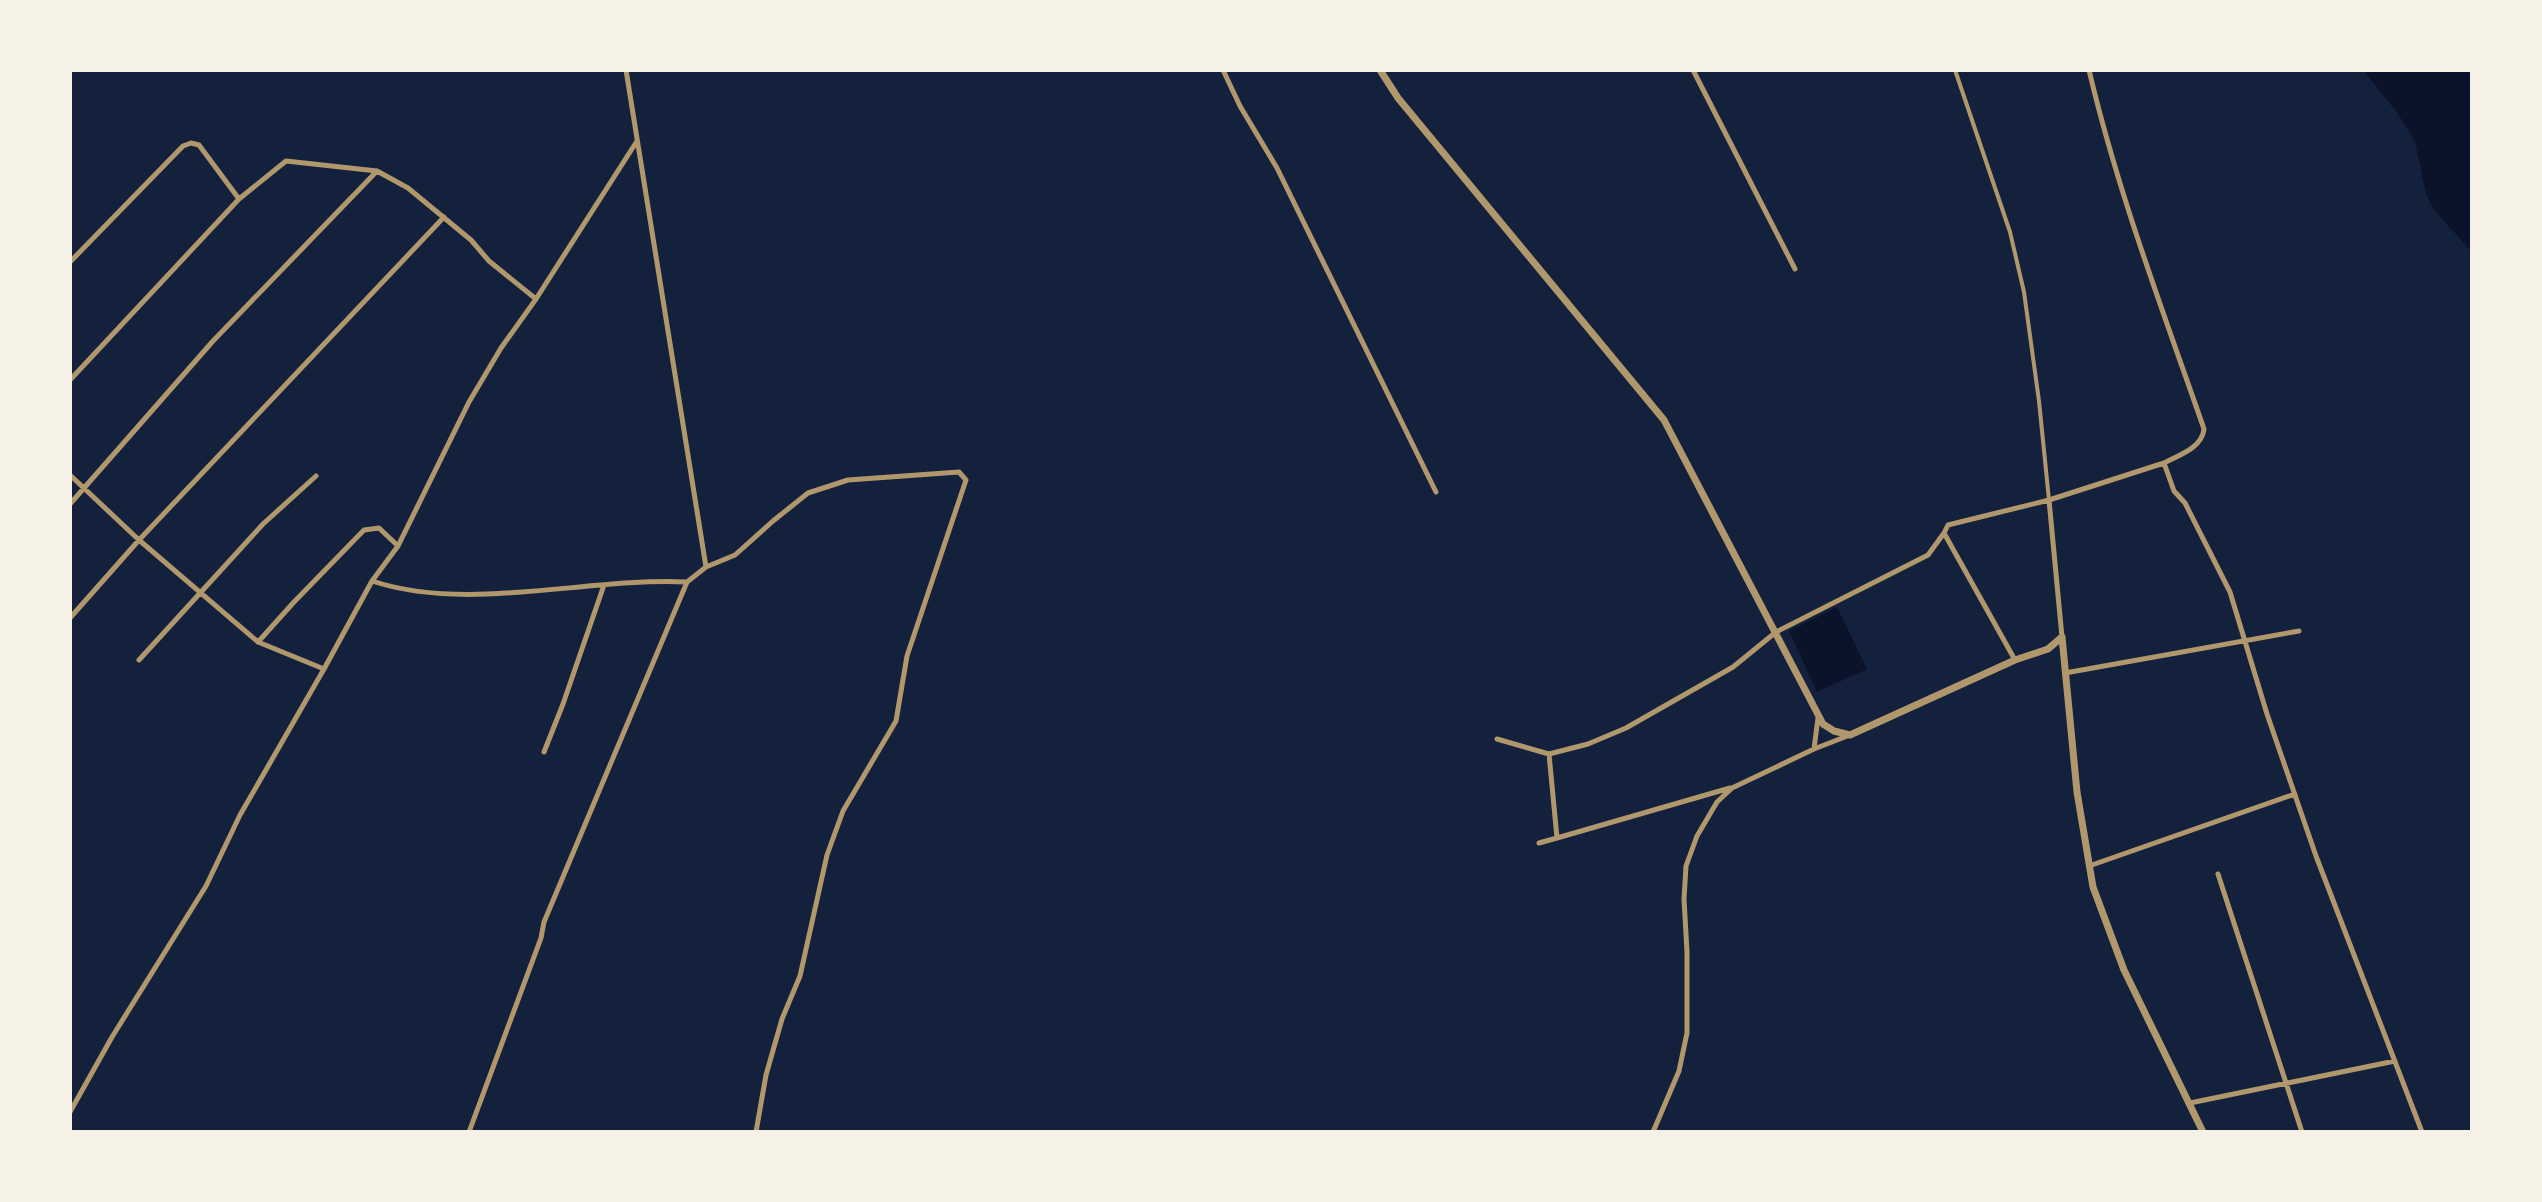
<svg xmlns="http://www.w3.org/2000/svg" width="2542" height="1202" viewBox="0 0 2542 1202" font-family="'Source Sans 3',sans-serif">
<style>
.water{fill:#0b132b}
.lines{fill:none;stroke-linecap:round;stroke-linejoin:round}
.pedestrian{stroke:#b1986c;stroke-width:4}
.minor{stroke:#b1986c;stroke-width:5}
.tertiary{stroke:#b1986c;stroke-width:7}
</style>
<rect width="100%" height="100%" fill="#14213d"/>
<path class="water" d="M 2364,71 L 2471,71 L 2471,251 L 2434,210 L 2426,194 L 2415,141 L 2398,114 Z
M 1837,607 L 1867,669 L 1817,692 L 1789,631 Z"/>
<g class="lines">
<path class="pedestrian" d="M 1955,70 L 2010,232 L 2024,292 L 2039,401 L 2049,500"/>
<path class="minor" d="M 626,70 L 706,567 L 735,555 L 773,521 L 808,493 L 848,480 L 959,472 L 966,480 L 907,656 L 896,721 L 843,811 L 827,855 L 800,976 L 782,1019 L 766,1075 L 756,1132
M 1223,70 L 1240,106 L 1277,168 L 1436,492
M 1693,70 L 1795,269
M 2089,70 C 2118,193 2163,311 2204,429 C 2202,448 2179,455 2164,463 L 2174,491 L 2185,503 L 2230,592 L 2267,714 L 2316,856 L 2422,1132
M 70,262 L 183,146 L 191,143 L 199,145 L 239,199
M 536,299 L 637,141
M 70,380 L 239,199 L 286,161 L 377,171 L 408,188 L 471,240 L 489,261 L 536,299 L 501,348 L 469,402 L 398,546
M 70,475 L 139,540 L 258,642 L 324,669
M 70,504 L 213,341 L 377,171
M 372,581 C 469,613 587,577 687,582
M 70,618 L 139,540 L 444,217
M 2062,637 L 2049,500 L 2164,463
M 139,660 L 263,524 L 316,476
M 2015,660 L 1944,533 L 1948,525 L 2049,500
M 2065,673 L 2299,631
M 1818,718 L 1814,749 L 1850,735
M 1497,739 L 1549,754 L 1588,744 L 1626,728 L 1733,667 L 1776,632 L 1928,555 L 1944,533
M 544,752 L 563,704 L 604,585
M 1549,754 L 1557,838 L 1730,788
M 1539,843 L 1557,838
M 2089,866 L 2295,794
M 2218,874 L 2302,1132
M 2190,1103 L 2395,1061
M 70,1112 L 112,1037 L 206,886 L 240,815 L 324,669 L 372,581 L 398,546 L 379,528 L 364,530 L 294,602 L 258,642
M 469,1132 L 541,938 L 544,922 L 687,582 L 706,567
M 1653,1132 L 1679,1071 L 1687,1033 L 1687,952 L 1684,899 L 1686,866 L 1697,836 L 1717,802 L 1732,788 L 1814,749"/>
<path class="tertiary" d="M 1380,70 L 1398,98 L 1664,420 L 1823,724 L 1834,731 L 1850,735 L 2015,660 L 2048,649 L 2062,637
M 2062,637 L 2077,792 L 2093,887 L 2124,970 L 2203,1132"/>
</g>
<rect width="2542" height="1202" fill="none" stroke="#f6f1e7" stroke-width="144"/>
</svg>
